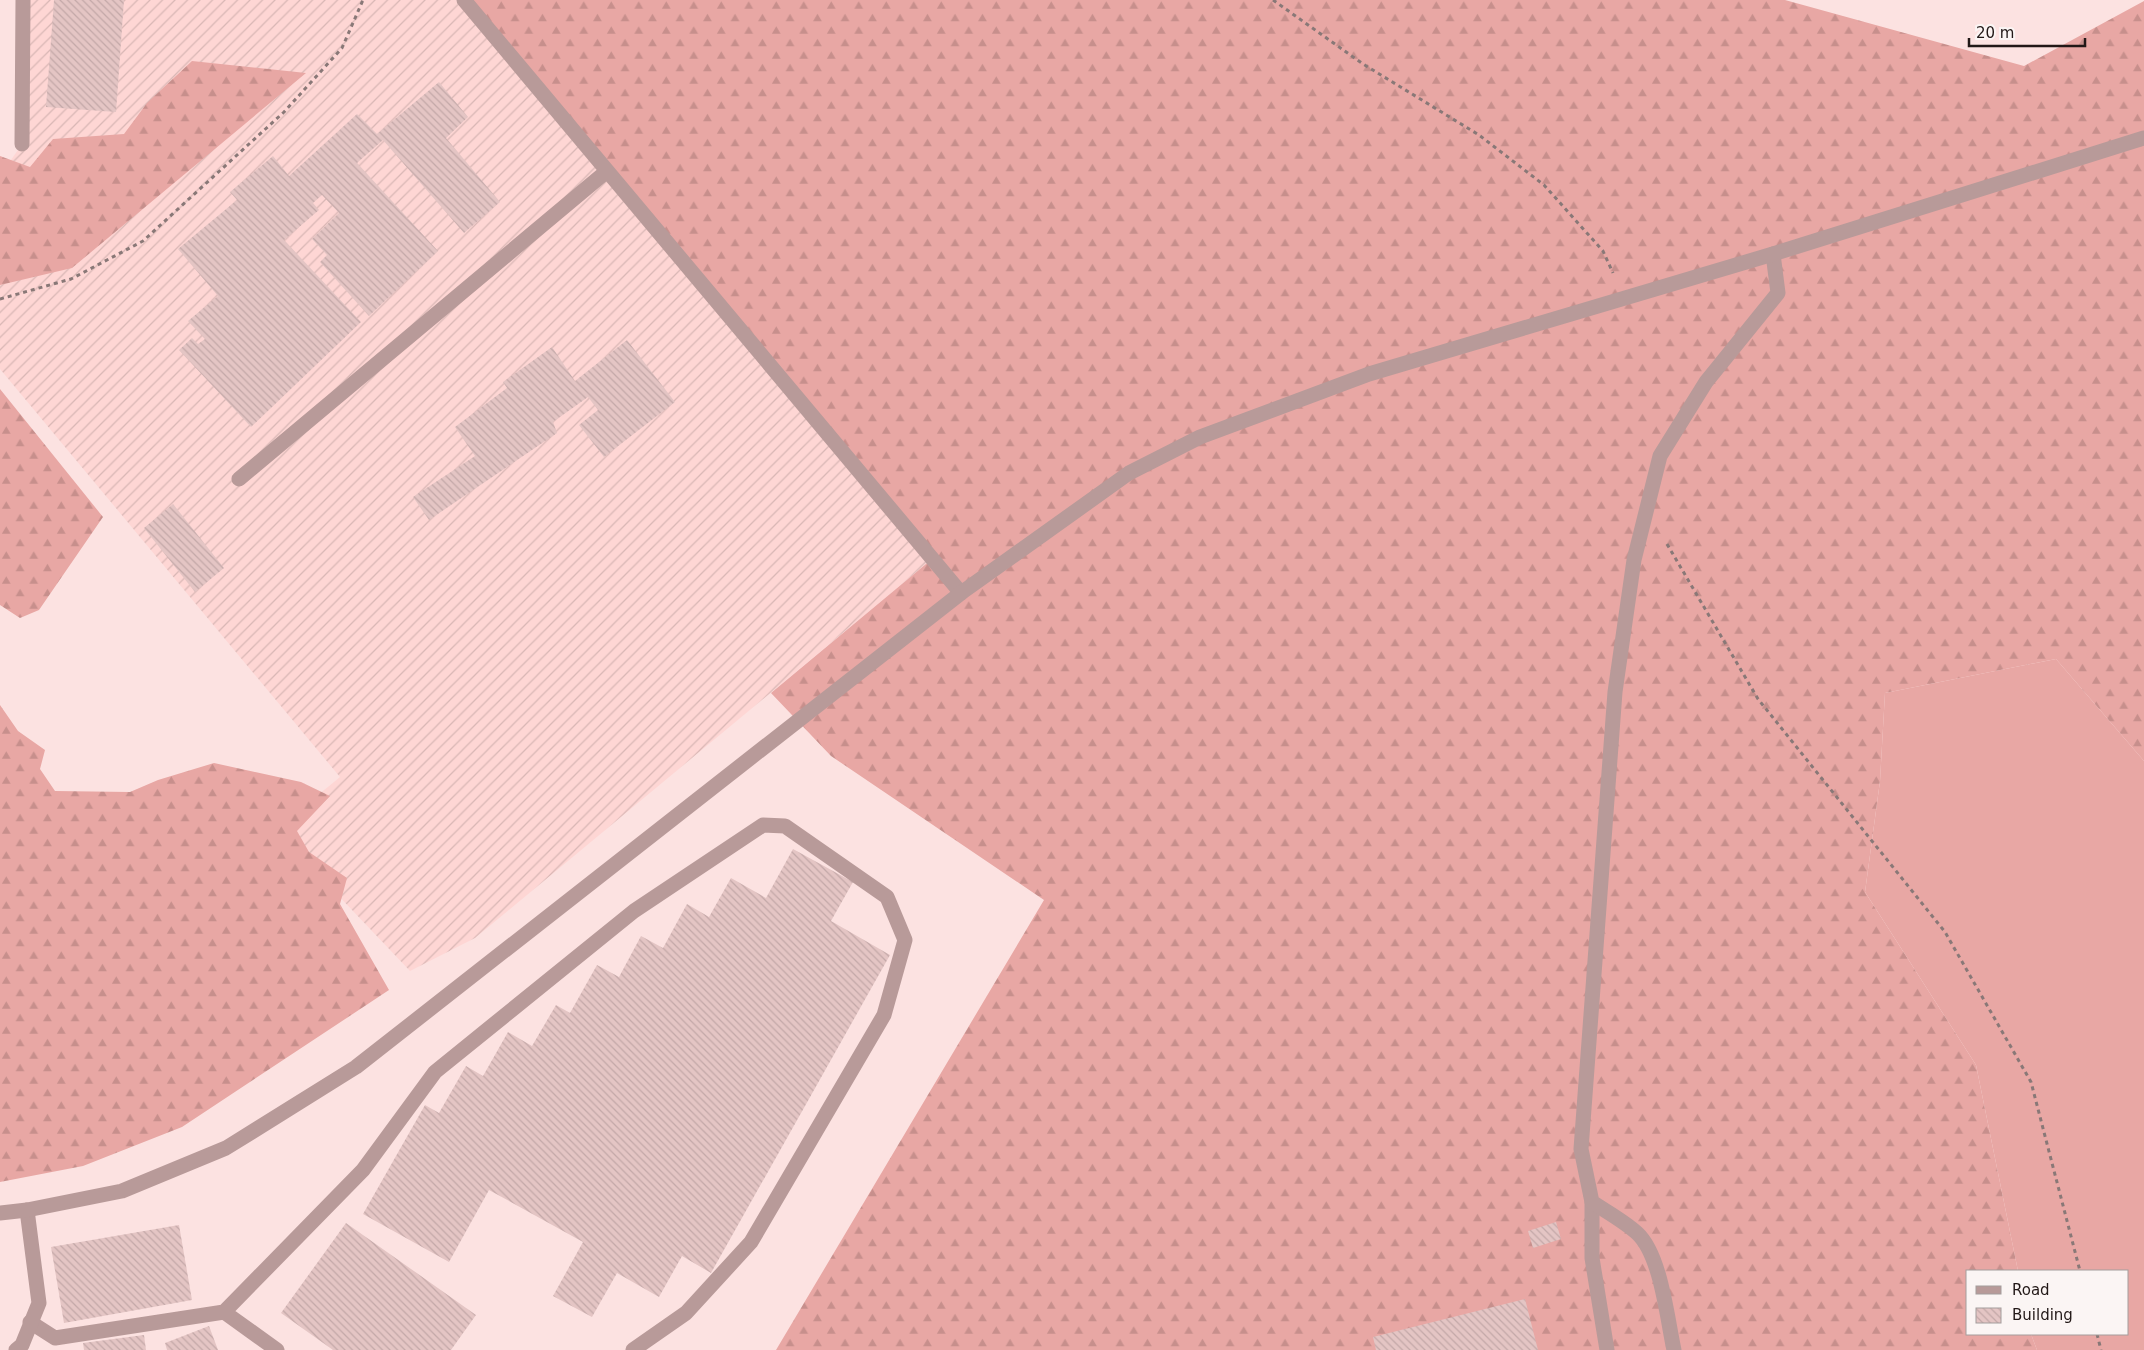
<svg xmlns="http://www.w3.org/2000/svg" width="2144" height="1350" viewBox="0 0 2144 1350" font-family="'DejaVu Sans',sans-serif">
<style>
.industrial{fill:url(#industrial-furrows)}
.grass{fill:#e8a7a4}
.forest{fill:url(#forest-firs)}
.building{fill:url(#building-back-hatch)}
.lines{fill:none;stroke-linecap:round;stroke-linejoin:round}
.path{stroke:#897877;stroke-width:3;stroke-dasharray:4 4;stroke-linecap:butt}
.service{stroke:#b89a99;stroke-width:15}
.minor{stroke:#b89a99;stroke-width:15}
.tertiary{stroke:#b89a99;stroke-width:15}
</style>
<defs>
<pattern id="industrial-furrows" width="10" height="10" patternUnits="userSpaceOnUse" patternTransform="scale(1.25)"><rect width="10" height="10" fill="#fed6d4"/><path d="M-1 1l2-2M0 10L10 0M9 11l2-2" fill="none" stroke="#d9b7b5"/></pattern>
<pattern id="forest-firs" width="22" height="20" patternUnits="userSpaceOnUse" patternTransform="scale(1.25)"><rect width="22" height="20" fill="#e8a7a4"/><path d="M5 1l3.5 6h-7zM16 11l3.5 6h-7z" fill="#c78f8c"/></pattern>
<pattern id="building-back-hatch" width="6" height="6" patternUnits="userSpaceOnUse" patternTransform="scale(1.25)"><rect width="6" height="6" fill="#e4c5c4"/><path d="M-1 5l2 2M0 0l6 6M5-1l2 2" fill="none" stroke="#c3a8a8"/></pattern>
</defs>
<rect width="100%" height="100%" fill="#fce2e1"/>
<path class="industrial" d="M 23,0 L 464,0 L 932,559 L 475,938 L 410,971 L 276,830 L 340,777 L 0,369 L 0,176 L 22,144 Z"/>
<path class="grass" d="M 2056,659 L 2144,761 L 2144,1350 L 2037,1350 L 2031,1334 L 2128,1334 L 2128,1271 L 2018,1271 L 1976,1065 L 1865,892 L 1880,781 L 1885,693 Z"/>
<path class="forest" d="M 464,0 L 1785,0 L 2024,66 L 2144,1 L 2144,761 L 2056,659 L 1885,693 L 1880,781 L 1865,892 L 1976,1065 L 2018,1271 L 1968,1271 L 1968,1334 L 2031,1334 L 2037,1350 L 776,1350 L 1044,900 L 831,756 L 771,693 L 932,559 Z
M 192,61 L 306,73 L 72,268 L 0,285 L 0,156 L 30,167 L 53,139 L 124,134 L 147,103 Z
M 0,389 L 103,517 L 39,610 L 20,618 L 0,605 Z
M 0,705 L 18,731 L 45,750 L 40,769 L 55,791 L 130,792 L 158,780 L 214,763 L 301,782 L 330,796 L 297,831 L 309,852 L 347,878 L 340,904 L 389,990 L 182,1127 L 83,1166 L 0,1182 Z"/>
<path class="building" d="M 54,0 L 124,0 L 116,112 L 46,107 Z
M 439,82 L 468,117 L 446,138 L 500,202 L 464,233 L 383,140 L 357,163 L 438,251 L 369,316 L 320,262 L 327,255 L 312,239 L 339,213 L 322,195 L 313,203 L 319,210 L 284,240 L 361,322 L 251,427 L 179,350 L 192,338 L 198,344 L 205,339 L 188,321 L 218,296 L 178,249 L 237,200 L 230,192 L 273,156 L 289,176 L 357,114 L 377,134 Z
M 627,340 L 675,402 L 604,457 L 579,425 L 598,410 L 588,397 L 553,422 L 557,433 L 429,520 L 413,497 L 475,456 L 455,427 L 507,388 L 503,382 L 552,347 L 575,381 Z
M 173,504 L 224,568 L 195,592 L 144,528 Z
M 793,849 L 853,882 L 831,921 L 890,955 L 711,1273 L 682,1256 L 659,1297 L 617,1273 L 592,1317 L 553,1296 L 583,1242 L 489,1190 L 449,1262 L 363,1214 L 425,1105 L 439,1113 L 466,1066 L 483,1076 L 508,1032 L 532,1046 L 556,1005 L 570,1013 L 597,965 L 619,977 L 641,936 L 663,948 L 687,904 L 709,917 L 731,878 L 766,898 Z
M 1556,1222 L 1561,1239 L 1533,1248 L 1528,1231 Z
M 346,1223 L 476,1315 L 451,1350 L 333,1350 L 281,1313 Z
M 179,1225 L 192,1300 L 64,1323 L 51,1247 Z
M 1525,1299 L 1538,1350 L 1376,1350 L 1373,1337 Z
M 209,1326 L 218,1350 L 167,1350 L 165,1343 Z
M 144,1335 L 146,1350 L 84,1350 L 83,1343 Z"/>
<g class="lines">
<path class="path" d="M 1273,0 L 1363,64 L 1479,135 L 1544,185 L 1603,251 L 1613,273
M 0,299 L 71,279 L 143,241 L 284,112 L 342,48 L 363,0
M 1667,544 L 1758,699 L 1945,932 L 2031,1082 L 2080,1271
M 2097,1334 L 2101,1350"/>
<path class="service" d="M 464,0 L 961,593
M 22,144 L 23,0
M 239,479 L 607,171
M 1592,1202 L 1592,1258 L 1607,1350
M 224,1312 L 277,1350
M 30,1322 L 55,1338 L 224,1312 L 363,1170 L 435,1072 L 634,911 L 763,825 L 785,826 L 887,897 L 905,940 L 884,1015 L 751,1242 L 686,1313 L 633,1350"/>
<path class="minor" d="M 16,1350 L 22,1345 L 39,1303 L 27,1210
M 1674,1350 C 1667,1318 1661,1255 1637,1233 C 1624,1221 1607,1212 1592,1202 L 1581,1149 L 1615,692 L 1634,560 L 1660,456 L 1706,382 L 1778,293 L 1773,254"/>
<path class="tertiary" d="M 0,1213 L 27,1210 L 122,1191 L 226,1148 L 356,1067 L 961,593 L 1129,473 L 1200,437 L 1369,374 L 1773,254 L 2144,138"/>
</g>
<rect x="1966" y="1270" width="162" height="65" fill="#fbf5f4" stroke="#a49d9c"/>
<rect x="1976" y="1286" width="25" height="8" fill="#b89a99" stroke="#a49d9c"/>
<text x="2012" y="1295" font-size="15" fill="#221817">Road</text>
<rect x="1976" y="1308" width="25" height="15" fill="url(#building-back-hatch)" stroke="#a49d9c"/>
<text x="2012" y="1320" font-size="15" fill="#221817">Building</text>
<path d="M1969 38v8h116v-8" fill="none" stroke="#221817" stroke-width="2.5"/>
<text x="1976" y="38" font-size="15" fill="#221817" stroke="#fbf5f4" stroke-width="4" paint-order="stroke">20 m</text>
</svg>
